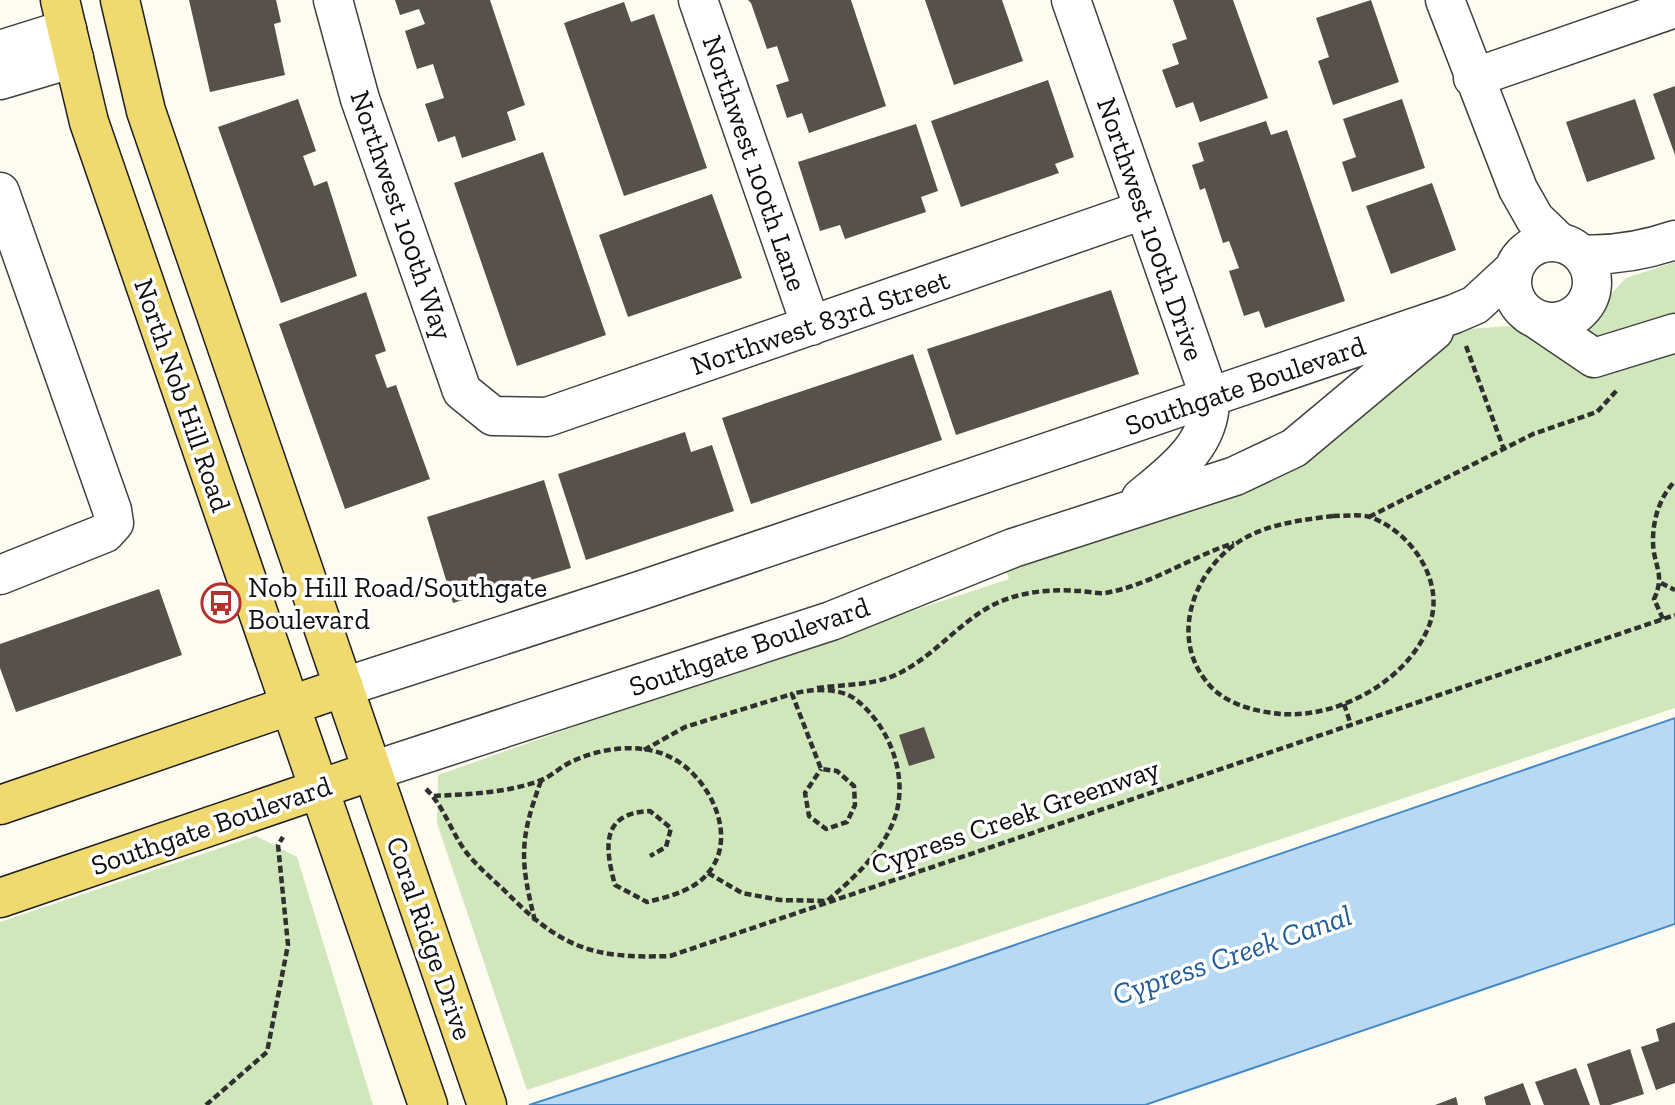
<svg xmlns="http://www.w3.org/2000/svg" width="1675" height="1105" viewBox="0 0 1675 1105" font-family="'Zilla Slab',serif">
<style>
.green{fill:#d0e7bc}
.water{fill:#b8d9f3;stroke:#4489c5;stroke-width:2}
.building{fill:#57504b}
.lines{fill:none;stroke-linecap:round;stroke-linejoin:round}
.minor-casing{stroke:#414141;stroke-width:41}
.major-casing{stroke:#1f1f1f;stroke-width:41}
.path{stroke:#303030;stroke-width:4.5;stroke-dasharray:7 3.5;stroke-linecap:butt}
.minor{stroke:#fff;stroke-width:38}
.major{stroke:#f0d96f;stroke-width:38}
.labels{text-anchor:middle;stroke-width:7;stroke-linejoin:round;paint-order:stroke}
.street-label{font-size:28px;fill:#0e0e0e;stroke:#fff}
.poi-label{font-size:28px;fill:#0e0e0e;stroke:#fff;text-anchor:start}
.water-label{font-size:30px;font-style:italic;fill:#1f5c99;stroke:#fff}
</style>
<rect width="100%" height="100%" fill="#fefcf1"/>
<path class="green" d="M 1675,262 L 1675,708 L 527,1090 L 437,823 L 438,775 L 765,659 L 1009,579 L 1003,563 L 1207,493 L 1428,346 L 1471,329 L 1508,326 L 1545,337 L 1586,320 L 1626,278 Z
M 256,836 L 297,857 L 373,1105 L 0,1105 L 0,922 Z"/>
<path class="water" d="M 1675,718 L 1675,924 L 1145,1105 L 529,1105 L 939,971 Z"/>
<path class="building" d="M 189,0 L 276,0 L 281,22 L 274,24 L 285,75 L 210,92 Z
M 395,0 L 490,0 L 525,105 L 507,112 L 516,140 L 462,158 L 455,136 L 438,142 L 425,104 L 444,98 L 433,64 L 417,69 L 405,31 L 425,24 L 419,9 L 400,15 Z
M 748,0 L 851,0 L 886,106 L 809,133 L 802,113 L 787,118 L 776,85 L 789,81 L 777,46 L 767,49 L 751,3 Z
M 925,0 L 1002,0 L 1023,61 L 954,85 Z
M 1173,0 L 1233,0 L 1268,98 L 1200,122 L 1193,102 L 1176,108 L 1162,70 L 1179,64 L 1172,44 L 1187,39 Z
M 1371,0 L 1399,82 L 1333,105 L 1318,61 L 1329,57 L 1316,18 Z
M 624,2 L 631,22 L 654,14 L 707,168 L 624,196 L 564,23 Z
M 1048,80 L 1074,157 L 1055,164 L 1059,173 L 961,207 L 931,121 Z
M 1675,86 L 1675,155 L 1653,94 Z
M 298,99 L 316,151 L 303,156 L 314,186 L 327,181 L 357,276 L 281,303 L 218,127 Z
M 1402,99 L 1425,168 L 1352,192 L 1342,162 L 1356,157 L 1343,119 Z
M 1635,99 L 1655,159 L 1587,182 L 1566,122 Z
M 1266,121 L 1271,135 L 1287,130 L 1345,301 L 1265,328 L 1259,311 L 1244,316 L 1229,271 L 1239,268 L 1229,241 L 1223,243 L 1205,188 L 1200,190 L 1192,165 L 1204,161 L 1198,143 Z
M 916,124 L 938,191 L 921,197 L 926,212 L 845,239 L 840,225 L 820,231 L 798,162 Z
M 543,152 L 606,335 L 517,366 L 454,183 Z
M 1432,183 L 1456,250 L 1391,274 L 1366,206 Z
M 712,194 L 742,278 L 628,317 L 599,235 Z
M 1111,290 L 1139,374 L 956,435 L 927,349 Z
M 366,292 L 386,351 L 375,355 L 387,388 L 396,385 L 430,479 L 345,509 L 279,324 Z
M 913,354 L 942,440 L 751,504 L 722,418 Z
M 685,432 L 691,452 L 712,445 L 734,511 L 586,560 L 558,474 Z
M 544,480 L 571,568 L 453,603 L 427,517 Z
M 159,589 L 182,655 L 16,712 L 0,668 L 0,644 Z
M 924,727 L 935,758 L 909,766 L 899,735 Z
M 1675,1022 L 1675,1083 L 1656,1090 L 1641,1047 L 1659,1041 L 1656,1029 Z
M 1630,1049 L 1644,1094 L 1610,1105 L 1600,1105 L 1587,1064 Z
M 1576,1068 L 1590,1105 L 1544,1105 L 1535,1082 Z
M 1523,1083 L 1531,1105 L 1486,1105 L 1484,1097 Z
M 1456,1097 L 1458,1105 L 1435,1105 Z"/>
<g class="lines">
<g class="minor-casing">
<path id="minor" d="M 333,0 L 360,99 L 462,391 L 493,416 L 547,417 L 1143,210
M 698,0 L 811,326
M 1071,0 L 1210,398 C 1211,444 1174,471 1141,498
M 1445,0 L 1518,189 L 1535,219 L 1560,243
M 0,50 L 67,29
M 1473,78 L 1675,8
M 0,80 L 74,58
M 0,192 L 112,510 L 114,523 L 105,533 L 0,575
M1512 282a40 40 0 1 1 80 0a40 40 0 1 1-80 0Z
M 1581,254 C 1614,256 1643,251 1675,240
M 1538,320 L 1594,358 L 1675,333
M 344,687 L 639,591 L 1454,314 L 1475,305 L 1514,269
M 372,771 L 831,621 L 1013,548 L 1235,476 L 1294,448 L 1434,331"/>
</g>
<g class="major-casing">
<path id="major" d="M 60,0 L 89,122 L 428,1105
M 120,0 L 146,111 L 487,1105
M 0,805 L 344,687
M 0,898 L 372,771"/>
</g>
<path class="path" d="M 1466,346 L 1503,447
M 1333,516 C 1345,516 1360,514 1370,517 C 1410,531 1445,580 1430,623 C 1410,679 1341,718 1282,714 C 1256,712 1223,704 1206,681 C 1170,636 1194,572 1237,543 C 1264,524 1302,520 1333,516 Z
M 1369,517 L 1533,434 L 1597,412 L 1618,389
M 1661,583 L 1675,590
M 1663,619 L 1654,599 C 1666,573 1653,566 1653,541 C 1653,518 1660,497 1675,481
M 817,688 C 847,684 879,686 905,670 C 943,649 968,611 1010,598 C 1030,591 1057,589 1078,591 C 1087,591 1096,594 1105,593 C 1151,585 1190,557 1234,543
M 1344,704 L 1351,725
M 644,750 L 685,727 L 792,694
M 426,789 C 444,806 451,832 466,852 C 477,866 491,878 504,890 C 560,947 590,959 670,956 L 1675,615
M 434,796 C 469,794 506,793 539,781 C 551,777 560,767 571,762 C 599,748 641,742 670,757 C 708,775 740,836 708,873 C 694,891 667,897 647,902 L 615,885 C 605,848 600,813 650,811 L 671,828 L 666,847 L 650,856
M 708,873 L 742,893 L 780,900 L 827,901 C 856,876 884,851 896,814 C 908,773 888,724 855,699 C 839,687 809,689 792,694 L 821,769 L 837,771 L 854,786 L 855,805 L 847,822 L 826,829 L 809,816 L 805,793 L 821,769
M 535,921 C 520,861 519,840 541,781
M 206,1105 L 267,1052 L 288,945 L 278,845 L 283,837"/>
<use href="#minor" class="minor"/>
<use href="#major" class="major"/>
</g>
<defs>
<g id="bus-ring" transform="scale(2.0125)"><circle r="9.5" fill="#fff" stroke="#b6312e" stroke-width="1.5"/><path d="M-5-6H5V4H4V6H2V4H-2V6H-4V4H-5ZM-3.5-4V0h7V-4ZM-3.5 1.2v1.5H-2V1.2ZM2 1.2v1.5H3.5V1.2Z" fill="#b6312e"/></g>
</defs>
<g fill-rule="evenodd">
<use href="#bus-ring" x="221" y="603"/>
</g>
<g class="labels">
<g class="street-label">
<text transform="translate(755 163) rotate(71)" y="10">Northwest 100th Lane</text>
<text transform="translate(402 215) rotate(71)" y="10">Northwest 100th Way</text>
<text transform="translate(1151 229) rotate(71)" y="10">Northwest 100th Drive</text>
<text transform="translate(820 322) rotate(-19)" y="10">Northwest 83rd Street</text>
<text transform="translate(1245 385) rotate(-19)" y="10">Southgate Boulevard</text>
<text transform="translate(183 395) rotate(71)" y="10">North Nob Hill Road</text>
<text transform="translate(749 646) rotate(-19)" y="10">Southgate Boulevard</text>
<text transform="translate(1015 816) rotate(-19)" y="10">Cypress Creek Greenway</text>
<text transform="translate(211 825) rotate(-19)" y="10">Southgate Boulevard</text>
<text transform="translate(430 938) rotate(71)" y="10">Coral Ridge Drive</text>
</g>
<g class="poi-label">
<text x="248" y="597">Nob Hill Road/Southgate<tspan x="248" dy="32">Boulevard</tspan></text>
</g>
<g class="water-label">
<text transform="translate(1232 955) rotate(-19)" y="10">Cypress Creek Canal</text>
</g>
</g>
</svg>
